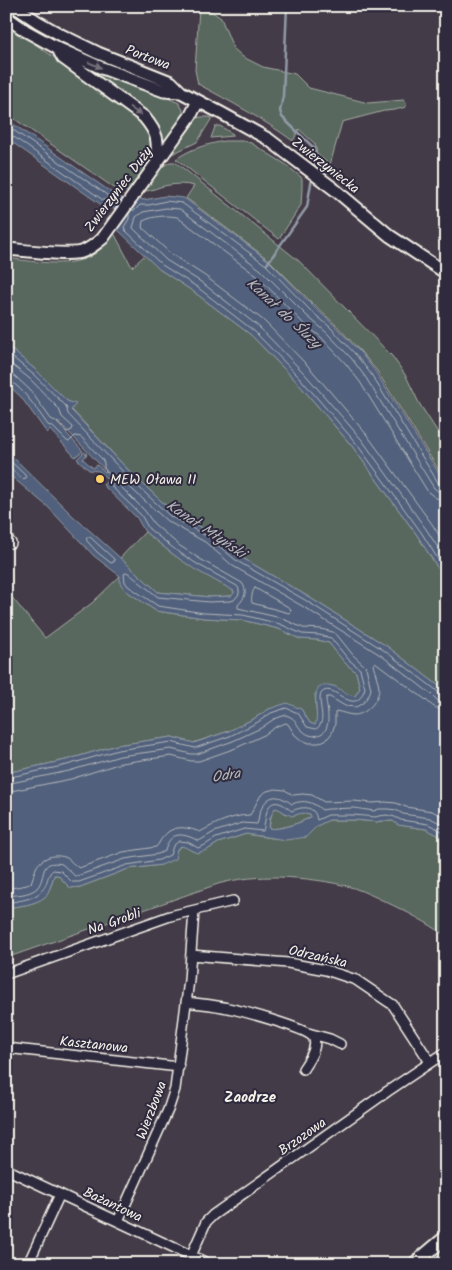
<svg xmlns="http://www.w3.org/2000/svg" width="452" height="1270" viewBox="0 0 452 1270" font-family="Kalam,sans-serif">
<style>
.green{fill:#58675e;stroke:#a6aca3}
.water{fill:#51617b;stroke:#929ba7;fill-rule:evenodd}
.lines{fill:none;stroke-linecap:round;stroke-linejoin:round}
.shore{stroke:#b3b7bc;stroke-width:1}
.stream{stroke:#929ba7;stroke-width:2.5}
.minor-casing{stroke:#f4f1e8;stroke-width:12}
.tertiary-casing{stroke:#f4f1e8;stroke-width:15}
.secondary-casing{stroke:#f4f1e8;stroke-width:16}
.minor{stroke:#2f2a3d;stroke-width:9}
.tertiary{stroke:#2f2a3d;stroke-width:11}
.secondary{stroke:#2f2a3d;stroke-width:12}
.oneway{fill:#747079}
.poi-dot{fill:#ffd166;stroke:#2f2a3d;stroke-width:2}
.labels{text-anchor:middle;stroke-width:4;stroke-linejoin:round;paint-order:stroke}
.street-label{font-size:14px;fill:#f4f1e8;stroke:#2f2a3d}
.poi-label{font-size:14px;fill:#f4f1e8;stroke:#2f2a3d;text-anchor:start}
.water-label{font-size:15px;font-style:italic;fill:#b3b7bc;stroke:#2f2a3d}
.neighbourhood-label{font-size:15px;font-weight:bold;fill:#f4f1e8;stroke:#2f2a3d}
</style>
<rect width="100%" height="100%" fill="#443b48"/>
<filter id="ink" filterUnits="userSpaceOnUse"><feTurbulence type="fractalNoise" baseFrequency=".02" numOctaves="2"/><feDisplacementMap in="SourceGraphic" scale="10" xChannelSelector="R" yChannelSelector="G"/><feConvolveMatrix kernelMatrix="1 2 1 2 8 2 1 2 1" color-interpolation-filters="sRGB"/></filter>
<g filter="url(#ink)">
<path class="green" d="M 6,6 L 55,37 L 55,41 L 52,41 L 6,12 Z
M 199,8 L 211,11 L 221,18 L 233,48 L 243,57 L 263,67 L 295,74 L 309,88 L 368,103 L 404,100 L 406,103 L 406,107 L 395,110 L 384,111 L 342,122 L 330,165 L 317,154 L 315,144 L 299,129 L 293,141 C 263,119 231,102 198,84 L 195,70 Z
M 6,24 L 139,116 L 154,139 L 152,157 L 128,192 L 119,188 L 117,190 L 6,113 Z
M 73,62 L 139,86 L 179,103 L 183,110 L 182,121 L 166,142 L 163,143 L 161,141 L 155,126 Z
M 201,117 L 209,117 L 212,118 L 197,142 L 170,155 L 168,154 L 193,119 Z
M 217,126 L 220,126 L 233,134 L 233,136 L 211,138 L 215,127 Z
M 224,141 L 245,141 L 251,143 L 285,164 L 302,178 L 302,189 L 301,205 L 279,239 L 176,159 C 192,148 205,145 224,141 Z
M 170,162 L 175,162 L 188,172 L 299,261 L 392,356 L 406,376 L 419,403 L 446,445 L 446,482 L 377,371 L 361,352 L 336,325 L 315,306 L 269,260 L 186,198 L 194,186 C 184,183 171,184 160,187 C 154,189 150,191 144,191 L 162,167 Z
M 114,233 L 132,267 L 145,255 L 159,269 L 194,292 L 251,335 L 296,381 L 352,446 L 417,535 L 446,581 L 446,694 L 439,686 L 388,647 L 307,596 L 239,556 L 211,533 L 173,512 L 133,475 L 71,409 L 75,404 L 67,401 L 37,371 L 6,345 L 6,258 C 30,261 67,268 89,257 C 100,252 107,242 114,233 Z
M 145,532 L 174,555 L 220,583 L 234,590 L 234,593 L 231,596 L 210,597 L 158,592 L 120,558 Z
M 120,576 L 125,590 L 156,611 L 204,618 L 242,620 L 279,629 L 300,639 L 318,640 L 329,643 L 345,663 L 356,672 L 360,688 L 355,696 C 347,695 340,691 334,686 L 315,694 L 317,720 L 315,725 L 310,723 L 301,709 L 269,709 L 255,718 L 229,731 L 193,743 L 172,737 L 117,745 L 66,760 L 6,773 L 6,590 L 45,638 L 92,603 Z
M 274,808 L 280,809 L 286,814 L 296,815 C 301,812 304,813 310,814 L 311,817 C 302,822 279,831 269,828 C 271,819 270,816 274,808 Z
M 328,820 L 354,820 L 377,822 L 380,821 L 393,821 L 399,825 L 426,829 L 446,839 L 446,936 C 427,922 407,912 386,902 C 376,897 365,892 354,888 C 330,881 304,878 279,877 C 258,877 239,878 218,884 L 6,958 L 6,908 C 18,906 35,905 44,897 C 50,891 52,882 54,875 L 58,875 L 70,888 L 80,887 L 128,869 L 161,865 L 181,846 L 187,847 L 192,851 L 207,850 L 218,843 L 246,834 L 271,838 L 306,837 L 317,826 Z"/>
<path class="water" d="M 6,119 L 118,197 L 120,197 L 132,206 L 138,198 L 144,200 L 165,196 L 184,198 L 269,261 L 314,307 L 333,324 L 360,352 L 375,371 L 446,485 L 446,581 L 417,535 L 352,446 L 296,381 L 251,335 L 194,292 L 159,269 L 117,229 L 125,216 L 107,205 L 103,206 L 6,138 Z
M 6,345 L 37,371 L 67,401 L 76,404 L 71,410 L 133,475 L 173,512 L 211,533 L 239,556 L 307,596 L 388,647 L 439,686 L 446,694 L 446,839 L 426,829 L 398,825 L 393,821 L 380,821 L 377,822 L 354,820 L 329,820 L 317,826 L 306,837 L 286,840 L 246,834 L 218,843 L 207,850 L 197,853 C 191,851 187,847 181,846 L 177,849 L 175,859 L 161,865 L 128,869 L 80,887 L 70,888 L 58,875 L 54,875 C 52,881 50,891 45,897 C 35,905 18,906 6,908 L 6,773 L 66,760 L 117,745 L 172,737 L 194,743 L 229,731 L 255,718 L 269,709 L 287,703 L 301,709 L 310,723 L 315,725 C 321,713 305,678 333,686 C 340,688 346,695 355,696 L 360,688 L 356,672 L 345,663 L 329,643 L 318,640 L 300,639 L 279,629 L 242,620 L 204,618 L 156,611 L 125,590 L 120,583 L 120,576 L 94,556 L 48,507 L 6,472 L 6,450 L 73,516 L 97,537 L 158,592 L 210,597 L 231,596 L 234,593 L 234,591 L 194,569 L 174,555 L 145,532 L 137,518 L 103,485 L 108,480 L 99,471 L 89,470 L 77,459 L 84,452 L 87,454 L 83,459 L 93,468 L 97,465 L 105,472 L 106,471 L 59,422 L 57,422 L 57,423 L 83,451 L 75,457 L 50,430 L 47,433 L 21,397 L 6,383 ZM 275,808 C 281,809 285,814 292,816 C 299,814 302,812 310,814 L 311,817 C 303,822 278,831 269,828 L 270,818 Z"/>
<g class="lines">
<path class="shore" d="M 6,125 L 107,195 L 108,199 L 103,200 L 11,135 L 6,134
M 131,210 L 135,210 L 140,205 L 149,205 L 166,201 L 182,203 L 266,265 L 311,311 L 330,327 L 356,355 L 371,374 L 439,484 L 442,486 L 446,486
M 129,214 L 129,219 L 124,227 L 125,230 L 162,265 L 197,287 L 254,331 L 299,377 L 356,443 L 421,532 L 446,572
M 6,352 L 34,375 L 66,406 L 68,414 L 130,479 L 170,516 L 208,537 L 237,561 L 305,600 L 385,651 L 436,690 L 441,696 L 446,697
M 6,360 L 30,379 L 59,409 L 62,417 L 73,427 L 72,430 L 67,432 L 57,422 L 51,419 L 30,390 L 16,377 L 12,374 L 6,373
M 6,380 C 19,381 40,414 48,425 L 53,427 L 68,442 L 70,441 L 75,436 L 81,437 L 102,459 L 104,463 L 104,468 L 112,478 L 112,487 L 141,515 L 149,529 L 177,551 L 197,564 L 237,586 L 239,589 L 239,594 L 234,600 L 231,601 L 209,602 L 158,597 L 127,572 L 124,574 L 125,582 L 128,586 L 158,606 L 204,613 L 243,615 L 280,624 L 302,634 L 319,635 L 331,638 L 348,659 L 360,669 L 365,688 C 355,719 337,685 324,691 C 313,696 330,721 316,729 L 307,727 L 298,713 L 286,708 L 271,713 L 258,722 L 230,736 L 195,748 L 171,742 L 118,750 L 67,765 L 6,778
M 6,457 L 25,475 L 26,478 L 22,479 L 11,469 L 6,468
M 446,493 L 439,492 L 434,488 L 366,378 L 352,359 L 326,332 L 306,315 L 261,270 L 180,209 L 166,208 L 143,212 L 136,217 L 133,228 L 166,260 L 201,282 L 258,326 L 304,373 L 362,440 L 426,529 L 446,560
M 446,500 L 436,498 L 428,492 L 360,382 L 346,364 L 321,337 L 301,321 L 257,276 L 177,217 C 166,215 153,216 143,221 L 142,227 L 171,254 L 205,276 L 263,320 L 309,367 L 367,435 L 432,524 L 446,546
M 87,537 L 90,537 L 114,559 L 114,562 L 111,563 L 97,552 L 87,541 Z
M 255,588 L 290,608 L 291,611 L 289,613 L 252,603 C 251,600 252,590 255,588 Z
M 6,784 L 69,771 L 120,756 L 171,749 L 191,754 L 197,754 L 233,741 L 261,728 L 274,719 L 286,715 C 298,719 295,725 303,731 C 307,735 313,737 318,735 C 333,731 327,710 326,699 L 327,697 L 330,697 L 345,706 L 356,707 L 363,703 L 369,695 L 371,689 L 366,667 L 353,655 L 337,635 L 333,632 L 321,629 L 303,628 L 281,618 L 238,608 L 238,605 C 245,598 248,591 242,583 L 200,559 L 180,546 L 154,524 L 145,511 L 119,485 L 119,482 L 121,480 L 123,481 L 167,521 L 205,542 L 233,566 L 302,606 L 382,656 L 431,694 L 438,701 L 446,703
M 6,792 L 71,779 L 121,763 L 171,756 L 191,761 L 199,761 L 236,748 L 264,735 L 277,726 L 286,723 L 288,724 L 295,735 L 300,739 L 309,743 L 319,743 L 327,739 L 332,733 L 335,724 L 335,713 L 336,711 C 342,712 348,715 355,715 C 367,714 379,700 379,688 C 378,680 375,672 373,665 L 375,662 L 426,700 C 432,706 437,710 446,710
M 6,889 L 27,885 L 31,883 C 33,878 34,873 36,868 C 41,857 56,853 67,858 C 71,861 74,865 79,868 L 123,852 L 156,847 C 159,844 160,840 163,837 C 173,824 187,827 200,832 C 214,824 233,815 250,815 L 261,795 L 267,791 L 275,789 L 285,790 L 293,795 L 303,794 L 312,795 L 324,802 L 354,801 L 372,803 L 385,802 L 396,803 L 406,807 L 432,811 L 446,818
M 6,896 C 15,895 30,895 37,888 C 47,877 38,859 62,864 L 75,876 L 77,876 L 125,859 L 158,854 L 165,851 C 170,830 183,833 199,841 L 214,832 L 242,823 L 257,824 C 259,820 258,816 260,812 C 267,794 277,793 292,804 C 304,799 313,802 322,810 L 328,809 L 354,808 L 374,811 L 379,809 L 388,809 L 396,810 L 403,814 L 430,818 L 446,826
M 6,903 C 21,900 39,900 46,884 C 48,879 48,874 53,870 L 61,871 L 72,882 L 79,882 L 127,865 L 159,860 L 170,855 L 173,846 L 179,841 L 188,842 L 198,848 L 205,845 L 216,838 L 244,829 L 263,831 C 266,823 264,796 282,804 C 286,806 288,809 292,811 C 298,808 309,805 314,812 C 316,814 316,817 317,820 L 328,815 L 354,815 L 375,817 L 379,816 L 387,815 L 395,817 L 401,820 L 428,824 L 446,833"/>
<path class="stream" d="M 287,6 L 283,96 L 280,111 L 282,117 L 314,148 L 315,154 L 313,169
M 267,264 L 307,207 L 312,177"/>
<g class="minor-casing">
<path id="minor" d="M 6,537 L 11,543
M 191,955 L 288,963 L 326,970 L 356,980 L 393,1005 L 430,1062
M 6,974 L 170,916 L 233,901
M 186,1002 C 200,1004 215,1005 228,1008 C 242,1011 306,1028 313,1037 C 319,1047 308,1061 303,1069
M 308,1033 L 330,1039 L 340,1044
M 6,1048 L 179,1067
M 6,1169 L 209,1264
M 118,1221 L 168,1110 L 175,1089 L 189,980 L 194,911
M 191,1256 L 206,1222 L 213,1215 L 388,1091 L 446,1052
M 28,1264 L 60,1194"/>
</g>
<g class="tertiary-casing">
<path id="tertiary" d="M 14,6 L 38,22 L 63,36 L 98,53 L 171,82 L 181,92 L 221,113 L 268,139 L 334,189 L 390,236 L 446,273
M 6,17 L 26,31 L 57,48 L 102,68 L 164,91 L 181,92
M 58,49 L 63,58 L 144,117 C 158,134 158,139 157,161
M 6,249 C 22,250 72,257 84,251 C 91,248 97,243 103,238 L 191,115 L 198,101"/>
</g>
<g class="secondary-casing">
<path id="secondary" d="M 414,1264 L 446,1237"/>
</g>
<use href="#minor" class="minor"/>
<use href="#tertiary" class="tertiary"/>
<use href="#secondary" class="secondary"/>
</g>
<defs><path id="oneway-solid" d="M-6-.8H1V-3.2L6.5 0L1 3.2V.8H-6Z" transform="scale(1.25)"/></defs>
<g class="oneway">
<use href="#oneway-solid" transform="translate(95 65) rotate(23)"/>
<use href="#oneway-solid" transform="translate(135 111) rotate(36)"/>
</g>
</g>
<circle class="poi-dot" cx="100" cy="479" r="5"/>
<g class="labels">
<g class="street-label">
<text transform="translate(148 57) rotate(21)" y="5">Portowa</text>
<text transform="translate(326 165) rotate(38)" y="5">Zwierzyniecka</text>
<text transform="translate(118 189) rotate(-53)" y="5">Zwierzyniec Duży</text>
<text transform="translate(114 921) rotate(-19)" y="5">Na Grobli</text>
<text transform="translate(318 956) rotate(13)" y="5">Odrzańska</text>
<text transform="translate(94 1044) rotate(6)" y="5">Kasztanowa</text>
<text transform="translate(151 1110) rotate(-69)" y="5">Wierzbowa</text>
<text transform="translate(302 1136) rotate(-35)" y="5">Brzozowa</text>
<text transform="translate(113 1204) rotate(25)" y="5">Bażantowa</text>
</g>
<g class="poi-label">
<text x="110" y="484">MEW Oława II</text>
</g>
<g class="water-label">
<text transform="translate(284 313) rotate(43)" y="5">Kanał do Śluzy</text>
<text transform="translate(206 529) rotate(34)" y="5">Kanał Młyński</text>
<text transform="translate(226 775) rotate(-9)" y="5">Odra</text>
</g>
<g class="neighbourhood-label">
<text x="250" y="1102">Zaodrze</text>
</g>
</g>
<rect width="452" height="1270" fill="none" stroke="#2f2a3d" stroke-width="25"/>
<rect x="12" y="12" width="427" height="1245" fill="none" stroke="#f4f1e8" stroke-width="2" filter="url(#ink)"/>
</svg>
